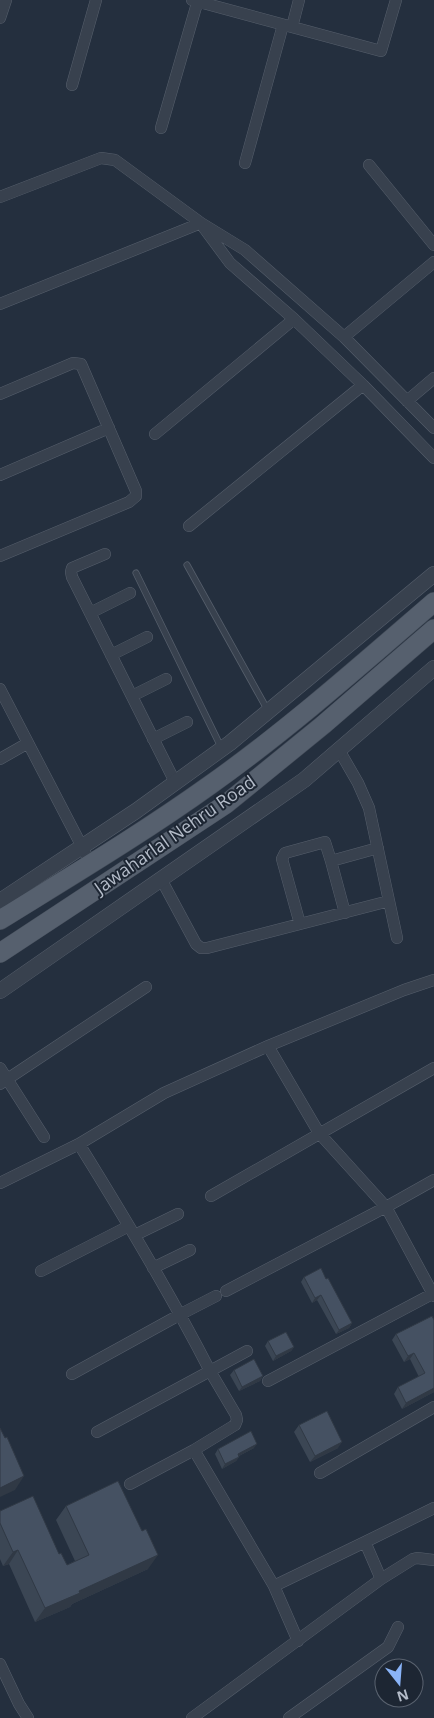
<svg xmlns="http://www.w3.org/2000/svg" width="434" height="1718" viewBox="0 0 434 1718" font-family="'Open Sans',sans-serif">
<style>
.lines{fill:none;stroke-linecap:round;stroke-linejoin:round}
.service-casing{stroke:#565f6c;stroke-width:7}
.minor-casing{stroke:#565f6c;stroke-width:12}
.tertiary-casing{stroke:#565f6c;stroke-width:16}
.primary-casing{stroke:#414a57;stroke-width:20}
.service{stroke:#38414e;stroke-width:5.5}
.minor{stroke:#38414e;stroke-width:11}
.tertiary{stroke:#38414e;stroke-width:15}
.primary{stroke:#56606e;stroke-width:19}
.wall{fill:#3b4654}
.shaded-wall{fill:#303945}
.building{fill:#455162;stroke:#303945}
.labels{text-anchor:middle;stroke-width:4;stroke-linejoin:round;paint-order:stroke}
.street-label{font-size:18px;fill:#b4bcc9;stroke:#1d2633}
</style>
<rect width="100%" height="100%" fill="#242f3e"/>
<g class="lines">
<g class="service-casing">
<path id="service" d="M 187,565 L 267,709
M 136,573 L 221,747"/>
</g>
<g class="minor-casing">
<path id="minor" d="M 192,0 L 381,51 L 396,0
M 0,18 L 6,0
M 292,27 L 299,0
M 72,85 L 96,0
M 161,128 L 198,0
M 245,163 L 283,25
M 369,165 L 434,245
M 0,197 L 101,158 L 115,160 L 201,223 L 245,250 L 344,337 L 434,428
M 204,228 L 230,263 L 294,319 L 363,385 L 434,458
M 0,304 L 201,223
M 344,337 L 434,262
M 0,394 L 73,363 L 81,364 L 136,491 L 136,496 L 129,502 L 0,556
M 407,401 L 434,378
M 155,434 L 294,319
M 0,475 L 109,428
M 189,526 L 363,385
M 105,554 L 72,568 L 71,572 L 72,577 L 175,782
M 90,613 L 130,593
M 111,655 L 147,637
M 0,689 L 91,864
M 132,696 L 166,679
M 153,739 L 187,722
M 339,750 L 358,783 L 369,808 L 397,938
M 0,759 L 28,743
M 161,879 L 196,944 L 201,948 L 207,948 L 389,901
M 345,913 L 331,861 L 378,848
M 300,924 L 282,859 L 285,853 L 325,842 L 331,861
M 268,1046 L 319,1133 L 386,1207 L 434,1296
M 0,1068 L 44,1137
M 0,1084 L 146,987
M 79,1144 C 125,1218 170,1293 210,1371 L 247,1351
M 0,1183 L 79,1144 L 164,1093 L 268,1046 L 404,990 L 434,980
M 211,1196 L 434,1068
M 135,1235 L 178,1214
M 153,1268 L 190,1250
M 41,1271 L 129,1226
M 226,1291 L 386,1207 L 434,1180
M 72,1374 L 181,1314 L 216,1296
M 268,1381 L 434,1293
M 97,1432 L 210,1371 L 236,1415 L 237,1420 L 235,1425 L 194,1450 L 130,1484
M 194,1450 L 274,1586 L 365,1542
M 320,1473 L 434,1407
M 381,1579 L 365,1542 L 434,1508
M 274,1586 L 298,1641
M 0,1664 L 19,1704 L 28,1718
M 192,1718 L 381,1579 L 413,1559 L 417,1558 L 434,1560
M 289,1718 L 388,1647 L 398,1627"/>
</g>
<g class="tertiary-casing">
<path id="tertiary" d="M 0,901 L 136,811 L 230,743 L 434,574
M 0,991 L 304,780 L 434,668"/>
</g>
<g class="primary-casing">
<path id="primary" d="M 0,920 C 71,876 143,833 210,785 C 289,729 361,665 434,602
M 0,953 L 226,804 L 323,725 L 434,629"/>
</g>
<use href="#service" class="service"/>
<use href="#minor" class="minor"/>
<use href="#tertiary" class="tertiary"/>
<use href="#primary" class="primary"/>
</g>
<path class="wall" d="M 304,1277 L 326,1279 L 352,1323 L 349,1328 L 336,1334 L 317,1300 L 312,1303 L 301,1282 Z
M 434,1320 L 434,1392 L 402,1409 L 394,1394 L 398,1387 L 419,1377 L 410,1359 L 404,1362 L 392,1340 L 396,1334 Z
M 268,1341 L 294,1347 L 291,1351 L 273,1361 L 265,1346 Z
M 234,1370 L 263,1376 L 260,1381 L 239,1391 L 230,1375 Z
M 299,1425 L 338,1448 L 310,1462 L 294,1432 Z
M 254,1448 L 239,1456 L 239,1457 L 236,1461 L 222,1469 L 215,1454 L 218,1449 Z
M 66,1506 L 148,1569 L 72,1604 L 70,1607 L 35,1622 L 9,1564 L 3,1566 L 0,1559 L 0,1511 L 59,1554 L 67,1565 L 75,1561 L 56,1520 Z"/>
<path class="shaded-wall" d="M 321,1295 L 317,1300 L 312,1303 L 315,1298 Z
M 352,1323 L 349,1328 L 336,1334 L 339,1330 Z
M 294,1347 L 291,1351 L 273,1361 L 276,1356 Z
M 414,1353 L 410,1359 L 404,1362 L 408,1356 Z
M 263,1376 L 260,1381 L 239,1391 L 242,1387 Z
M 434,1388 L 434,1392 L 402,1409 L 406,1403 Z
M 342,1442 L 338,1448 L 310,1462 L 315,1456 Z
M 257,1444 L 254,1448 L 235,1458 L 238,1454 Z
M 239,1457 L 236,1461 L 222,1469 L 225,1464 Z
M 24,1476 L 15,1490 L 0,1497 L 0,1488 Z
M 18,1550 L 9,1564 L 3,1566 L 13,1552 Z
M 158,1555 L 148,1569 L 72,1604 L 70,1607 L 35,1622 L 45,1608 L 79,1591 Z"/>
<path class="building" d="M 321,1268 L 326,1279 L 328,1278 L 352,1323 L 339,1330 L 321,1295 L 315,1298 L 304,1277 Z
M 432,1316 L 434,1320 L 434,1388 L 406,1403 L 398,1387 L 425,1373 L 414,1353 L 408,1356 L 396,1334 Z
M 286,1332 L 294,1347 L 276,1356 L 268,1341 Z
M 254,1359 L 263,1376 L 242,1387 L 234,1370 Z
M 327,1411 L 342,1442 L 315,1456 L 299,1425 Z
M 0,1428 L 5,1438 L 7,1437 L 24,1476 L 0,1488 Z
M 251,1431 L 257,1444 L 238,1454 L 239,1457 L 225,1464 L 218,1449 Z
M 118,1481 L 142,1531 L 146,1529 L 158,1555 L 79,1591 L 80,1593 L 45,1608 L 18,1550 L 13,1552 L 0,1523 L 0,1511 L 33,1496 L 59,1554 L 61,1553 L 67,1565 L 89,1555 L 66,1506 Z"/>
<g class="labels">
<g class="street-label">
<text transform="translate(175 835) rotate(-35)" y="6">Jawaharlal Nehru Road</text>
</g>
</g>
<g transform="translate(399 1683) rotate(163)"><circle r="24" fill="#1d2633" stroke="#59626f"/>
<path d="M0-4L9 19L0 12L-9 19Z" fill="#8ab4f8"/>
<text y="-8" font-size="14" font-weight="bold" text-anchor="middle" fill="#b4bcc9">N</text>
</g>
</svg>
